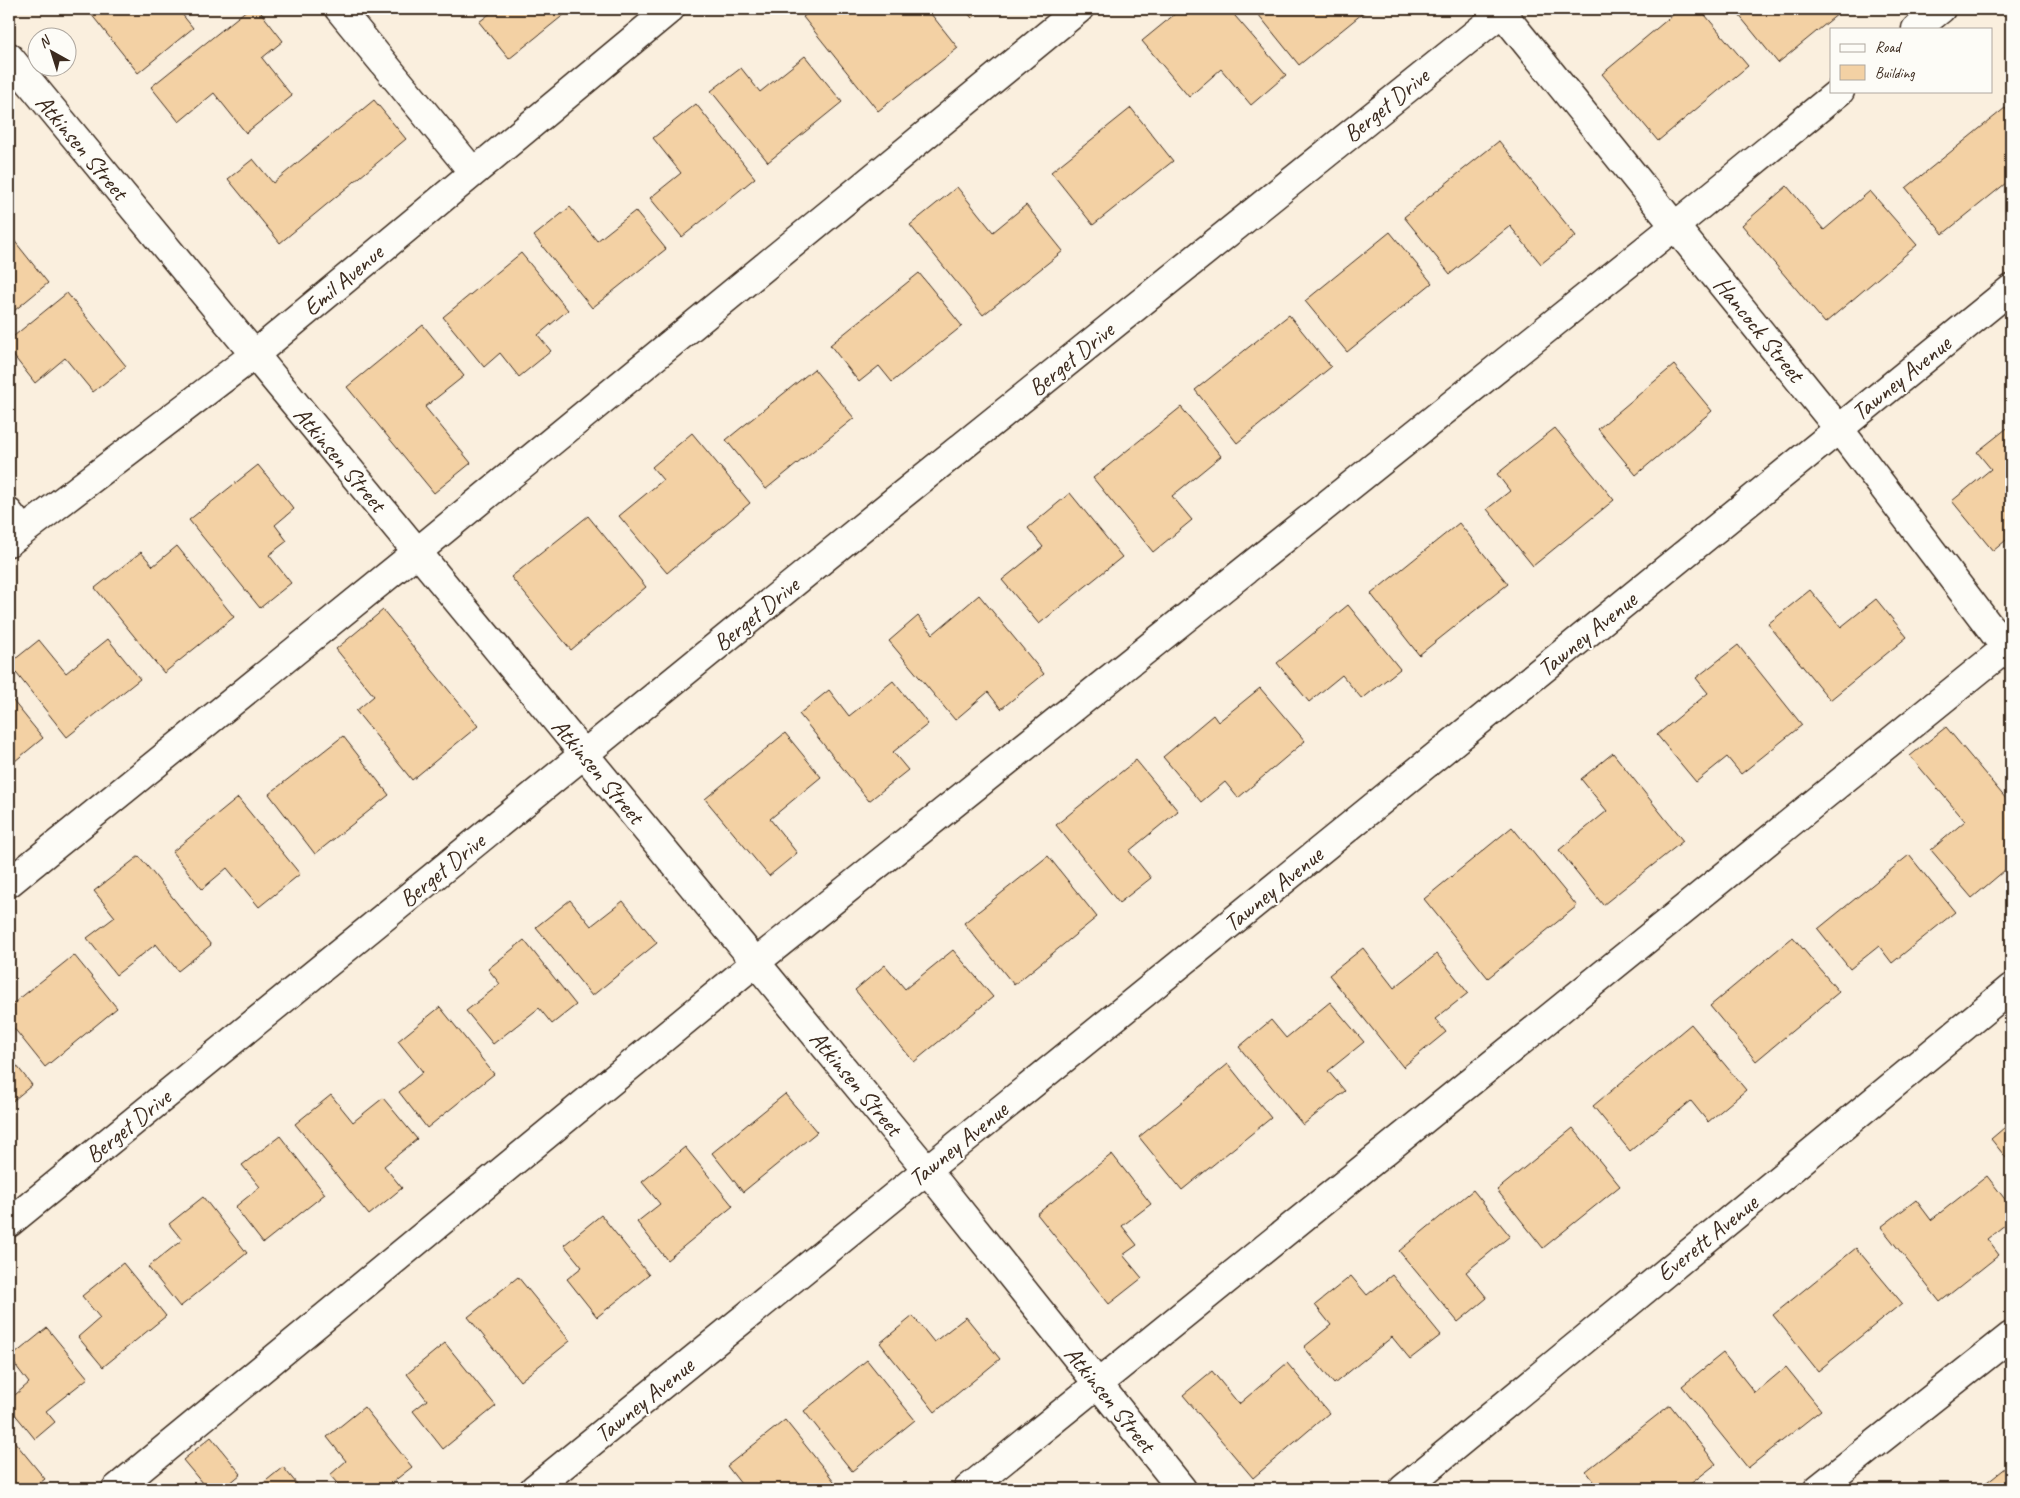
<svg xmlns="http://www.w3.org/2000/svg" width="2020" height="1498" viewBox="0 0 2020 1498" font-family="Caveat,sans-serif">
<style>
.building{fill:#f3d1a4;stroke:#3b2a1e}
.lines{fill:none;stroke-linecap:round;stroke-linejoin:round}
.minor-casing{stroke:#3b2a1e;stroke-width:31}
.minor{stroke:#fdfcf7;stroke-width:28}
.labels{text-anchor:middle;stroke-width:4;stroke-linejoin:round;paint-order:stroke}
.street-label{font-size:24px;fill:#3b2a1e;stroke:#fdfcf7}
</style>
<rect width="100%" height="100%" fill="#faefde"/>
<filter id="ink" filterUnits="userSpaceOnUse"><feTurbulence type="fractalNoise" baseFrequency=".02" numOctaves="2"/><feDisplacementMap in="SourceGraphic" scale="10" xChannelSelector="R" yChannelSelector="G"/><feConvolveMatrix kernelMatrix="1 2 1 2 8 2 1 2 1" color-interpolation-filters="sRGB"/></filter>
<g filter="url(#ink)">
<path class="building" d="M 87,9 L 178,9 L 193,28 L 138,73 Z
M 248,9 L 258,9 L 283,41 L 262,58 L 292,96 L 246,133 L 214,93 L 179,122 L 151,87 Z
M 496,9 L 571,9 L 509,59 L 479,22 Z
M 813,9 L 852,9 L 854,12 L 858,9 L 927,9 L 958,48 L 878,111 L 803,17 Z
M 964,9 L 983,9 L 972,18 Z
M 1181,9 L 1229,9 L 1286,75 L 1251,105 L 1221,69 L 1189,97 L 1142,41 Z
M 1254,9 L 1368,9 L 1299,65 Z
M 1680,9 L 1700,9 L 1748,66 L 1658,141 L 1602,74 Z
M 1734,9 L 1844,9 L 1778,63 Z
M 805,56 L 842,102 L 768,162 L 711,91 L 741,68 L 760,92 Z
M 374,100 L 406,139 L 280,243 L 228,179 L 253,159 L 273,183 Z
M 696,104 L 755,178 L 682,237 L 650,198 L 681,173 L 653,138 Z
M 1131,108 L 1173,161 L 1093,225 L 1051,172 Z
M 2005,108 L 2011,116 L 2011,179 L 1943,234 L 1906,188 Z
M 1499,141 L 1576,236 L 1541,264 L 1510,226 L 1450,274 L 1404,217 Z
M 1787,186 L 1824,230 L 1870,191 L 1917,245 L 1825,323 L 1742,225 Z
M 957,187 L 993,232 L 1026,205 L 1063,251 L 983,315 L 910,225 Z
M 570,207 L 597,241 L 635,211 L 666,249 L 592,308 L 534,236 Z
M 1390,232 L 1432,283 L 1347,352 L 1305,301 Z
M 9,234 L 48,283 L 9,315 Z
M 521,253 L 568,310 L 538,335 L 551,351 L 519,377 L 500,353 L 484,367 L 443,317 Z
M 919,273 L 962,326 L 892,382 L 879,366 L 859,382 L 830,345 Z
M 67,293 L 126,366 L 93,392 L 65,358 L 35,383 L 9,350 L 9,340 Z
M 1289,315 L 1331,367 L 1237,443 L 1195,390 Z
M 423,325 L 464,376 L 425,407 L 471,463 L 434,493 L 347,387 Z
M 1674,365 L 1712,411 L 1636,475 L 1598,429 Z
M 814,369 L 854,418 L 766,489 L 726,440 Z
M 1181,407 L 1221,456 L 1172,496 L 1192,520 L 1153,552 L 1093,478 Z
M 2011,425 L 2011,536 L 1993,551 L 1952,501 L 1991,469 L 1977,452 Z
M 1555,428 L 1614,500 L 1533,566 L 1487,509 L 1510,491 L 1497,474 Z
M 692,433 L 750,503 L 667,573 L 619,516 L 663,480 L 652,467 Z
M 258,465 L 294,509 L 275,525 L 287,541 L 269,555 L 291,583 L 260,608 L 189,520 Z
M 1070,493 L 1122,557 L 1039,624 L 1002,580 L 1043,547 L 1028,528 Z
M 588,516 L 646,587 L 571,650 L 511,577 Z
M 1459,523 L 1508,584 L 1419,655 L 1371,594 Z
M 177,546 L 234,617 L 164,673 L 95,588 L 141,552 L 153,566 Z
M 1810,590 L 1841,627 L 1876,599 L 1907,637 L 1830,700 L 1768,624 Z
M 979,595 L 1044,674 L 1001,709 L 988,692 L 955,720 L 889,641 L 918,616 L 933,634 Z
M 1348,605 L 1400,669 L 1362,699 L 1342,675 L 1309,702 L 1277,663 Z
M 383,610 L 478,726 L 412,780 L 356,711 L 374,696 L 336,649 Z
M 108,639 L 140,679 L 67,737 L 9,664 L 39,640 L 66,673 Z
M 1738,645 L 1802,725 L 1741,774 L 1727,757 L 1696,782 L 1657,735 L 1708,693 L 1696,678 Z
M 893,681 L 928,724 L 893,752 L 908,770 L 869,801 L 799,714 L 829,690 L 849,716 Z
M 1260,688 L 1305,741 L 1238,798 L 1225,782 L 1201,802 L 1163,757 L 1213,715 L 1218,722 Z
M 9,696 L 43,738 L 9,766 Z
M 1946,727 L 2007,800 L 2011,796 L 2011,865 L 1972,898 L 1931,850 L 1965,821 L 1910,756 Z
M 785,733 L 821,777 L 770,819 L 797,853 L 769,876 L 705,799 Z
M 343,736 L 389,795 L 315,854 L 269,794 Z
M 1613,753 L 1683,841 L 1603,905 L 1559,850 L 1607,811 L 1581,779 Z
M 1136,760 L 1178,811 L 1129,851 L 1151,878 L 1119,903 L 1056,825 Z
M 238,798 L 300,874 L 259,907 L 227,868 L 202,889 L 172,852 Z
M 1512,827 L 1577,906 L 1488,978 L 1424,899 Z
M 1909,855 L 1955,912 L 1892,963 L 1879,946 L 1850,969 L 1818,929 Z
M 139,856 L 211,945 L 178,971 L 156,944 L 116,975 L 87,938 L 115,917 L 94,891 Z
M 1048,856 L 1097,917 L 1014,985 L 964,923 Z
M 570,900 L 591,926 L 623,901 L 657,943 L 592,996 L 536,927 Z
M 1793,937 L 1839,992 L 1756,1061 L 1710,1006 Z
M 524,940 L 576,1005 L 552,1024 L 539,1008 L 493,1044 L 466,1011 L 500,984 L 488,969 Z
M 1363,948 L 1394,988 L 1437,954 L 1468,993 L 1435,1019 L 1446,1032 L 1403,1067 L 1329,975 Z
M 953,950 L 993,997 L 914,1062 L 855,990 L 885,965 L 905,989 Z
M 74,955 L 117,1008 L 45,1067 L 9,1022 L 9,1007 Z
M 1330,1002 L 1364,1042 L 1328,1071 L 1345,1091 L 1303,1125 L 1239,1047 L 1271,1020 L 1286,1038 Z
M 440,1007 L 494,1074 L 427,1128 L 399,1092 L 423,1072 L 398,1041 Z
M 1691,1024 L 1746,1090 L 1708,1122 L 1691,1101 L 1630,1151 L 1593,1106 Z
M 9,1056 L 32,1085 L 9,1104 Z
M 1228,1064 L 1271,1118 L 1182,1190 L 1139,1137 Z
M 785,1094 L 817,1132 L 743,1192 L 712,1153 Z
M 331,1095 L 353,1122 L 383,1098 L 417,1139 L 384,1166 L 402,1188 L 369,1215 L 295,1124 Z
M 2011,1122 L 2011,1164 L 1991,1139 Z
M 1573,1128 L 1620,1186 L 1543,1248 L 1497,1190 Z
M 280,1136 L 325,1194 L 263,1243 L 235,1207 L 260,1187 L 242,1165 Z
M 685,1147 L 733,1206 L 667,1260 L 637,1222 L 660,1204 L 642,1182 Z
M 1112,1154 L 1151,1204 L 1122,1226 L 1137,1245 L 1123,1255 L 1142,1278 L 1109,1304 L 1037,1214 Z
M 1987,1176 L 2011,1207 L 2011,1220 L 1987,1239 L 1999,1255 L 1940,1302 L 1881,1227 L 1916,1200 L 1931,1220 Z
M 1473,1190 L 1510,1236 L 1466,1272 L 1487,1298 L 1458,1322 L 1399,1251 Z
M 203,1197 L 247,1253 L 180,1307 L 148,1267 L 182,1240 L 169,1224 Z
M 601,1215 L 649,1275 L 597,1317 L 567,1279 L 582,1267 L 564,1245 Z
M 1856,1248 L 1902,1303 L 1818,1371 L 1773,1315 Z
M 123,1263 L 166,1316 L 103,1367 L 78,1337 L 100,1318 L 82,1296 Z
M 1392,1275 L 1441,1335 L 1410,1359 L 1392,1337 L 1334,1384 L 1304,1347 L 1331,1325 L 1315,1305 L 1351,1276 L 1367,1295 Z
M 518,1277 L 570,1341 L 520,1381 L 468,1317 Z
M 913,1316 L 934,1342 L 966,1317 L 1000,1359 L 935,1412 L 880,1343 Z
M 47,1328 L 88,1378 L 46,1411 L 55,1422 L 35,1439 L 9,1407 L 9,1400 L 29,1383 L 10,1358 Z
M 445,1343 L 496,1406 L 443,1449 L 413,1411 L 427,1400 L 407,1374 Z
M 1723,1353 L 1755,1393 L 1786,1367 L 1821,1410 L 1748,1468 L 1682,1386 Z
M 867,1360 L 915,1420 L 852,1471 L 804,1411 Z
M 1287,1363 L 1329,1413 L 1253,1478 L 1183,1395 L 1212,1371 L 1239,1404 Z
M 1670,1405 L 1716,1464 L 1684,1489 L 1600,1489 L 1586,1471 Z
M 364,1407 L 412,1467 L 384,1489 L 342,1489 L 330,1475 L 346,1461 L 327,1437 Z
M 785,1420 L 838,1486 L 834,1489 L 745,1489 L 727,1466 Z
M 9,1435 L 45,1479 L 32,1489 L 11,1489 L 9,1487 Z
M 211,1437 L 241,1474 L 223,1489 L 207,1489 L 183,1460 Z
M 2011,1463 L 2011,1489 L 1978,1489 Z
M 283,1467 L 301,1489 L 256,1489 Z"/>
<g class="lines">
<g class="minor-casing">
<path id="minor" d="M 339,9 L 473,172
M 1499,9 L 1839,429 L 2011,655
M 1916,29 L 1941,9
M 9,57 L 927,1170 L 1182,1489
M 9,513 L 23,531
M 9,542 L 254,355 L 670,9
M 9,883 L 417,552 L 1079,9
M 9,1223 L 892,503 L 1506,9
M 116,1489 L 756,962 L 1675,226 L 1840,91
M 534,1489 L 2011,289
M 968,1489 L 2011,644
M 1403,1489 L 2011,988
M 1818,1489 L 2011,1336"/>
</g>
<use href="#minor" class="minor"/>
</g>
</g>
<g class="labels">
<g class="street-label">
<text transform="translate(1386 105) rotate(-39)" y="8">Berget Drive</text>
<text transform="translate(82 147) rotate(50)" y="8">Atkinsen Street</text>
<text transform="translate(343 280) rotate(-40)" y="8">Emil Avenue</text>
<text transform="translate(1759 329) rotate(51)" y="8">Hancock Street</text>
<text transform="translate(1071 359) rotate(-39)" y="8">Berget Drive</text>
<text transform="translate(1901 378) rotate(-39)" y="8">Tawney Avenue</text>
<text transform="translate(340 459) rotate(50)" y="8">Atkinsen Street</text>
<text transform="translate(756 614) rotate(-39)" y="8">Berget Drive</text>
<text transform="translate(1587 634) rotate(-39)" y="8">Tawney Avenue</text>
<text transform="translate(598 771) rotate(50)" y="8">Atkinsen Street</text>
<text transform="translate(442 870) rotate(-39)" y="8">Berget Drive</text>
<text transform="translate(1273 889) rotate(-39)" y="8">Tawney Avenue</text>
<text transform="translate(856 1083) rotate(50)" y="8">Atkinsen Street</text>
<text transform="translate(128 1126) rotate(-39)" y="8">Berget Drive</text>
<text transform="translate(958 1144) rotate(-39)" y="8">Tawney Avenue</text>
<text transform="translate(1707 1238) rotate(-39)" y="8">Everett Avenue</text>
<text transform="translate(1110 1399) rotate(51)" y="8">Atkinsen Street</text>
<text transform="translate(644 1400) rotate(-39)" y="8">Tawney Avenue</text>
</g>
</g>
<rect width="2020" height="1498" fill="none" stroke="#fdfcf7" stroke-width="30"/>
<rect x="15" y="15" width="1990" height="1468" fill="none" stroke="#3b2a1e" stroke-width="2" filter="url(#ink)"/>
<rect x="1830" y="28" width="162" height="65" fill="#fdfcf7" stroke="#afa8a0"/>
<rect x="1840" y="44" width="25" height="8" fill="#fdfcf7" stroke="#afa8a0"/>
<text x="1875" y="52" font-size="15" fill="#3b2a1e">Road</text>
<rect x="1840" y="65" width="25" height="15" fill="#f3d1a4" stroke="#afa8a0"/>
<text x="1875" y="78" font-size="15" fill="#3b2a1e">Building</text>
<g transform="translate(52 52) rotate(321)"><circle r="24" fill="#fdfcf7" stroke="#afa8a0"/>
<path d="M0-4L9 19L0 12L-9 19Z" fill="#3b2a1e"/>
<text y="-8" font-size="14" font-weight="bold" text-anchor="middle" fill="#3b2a1e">N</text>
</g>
</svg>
